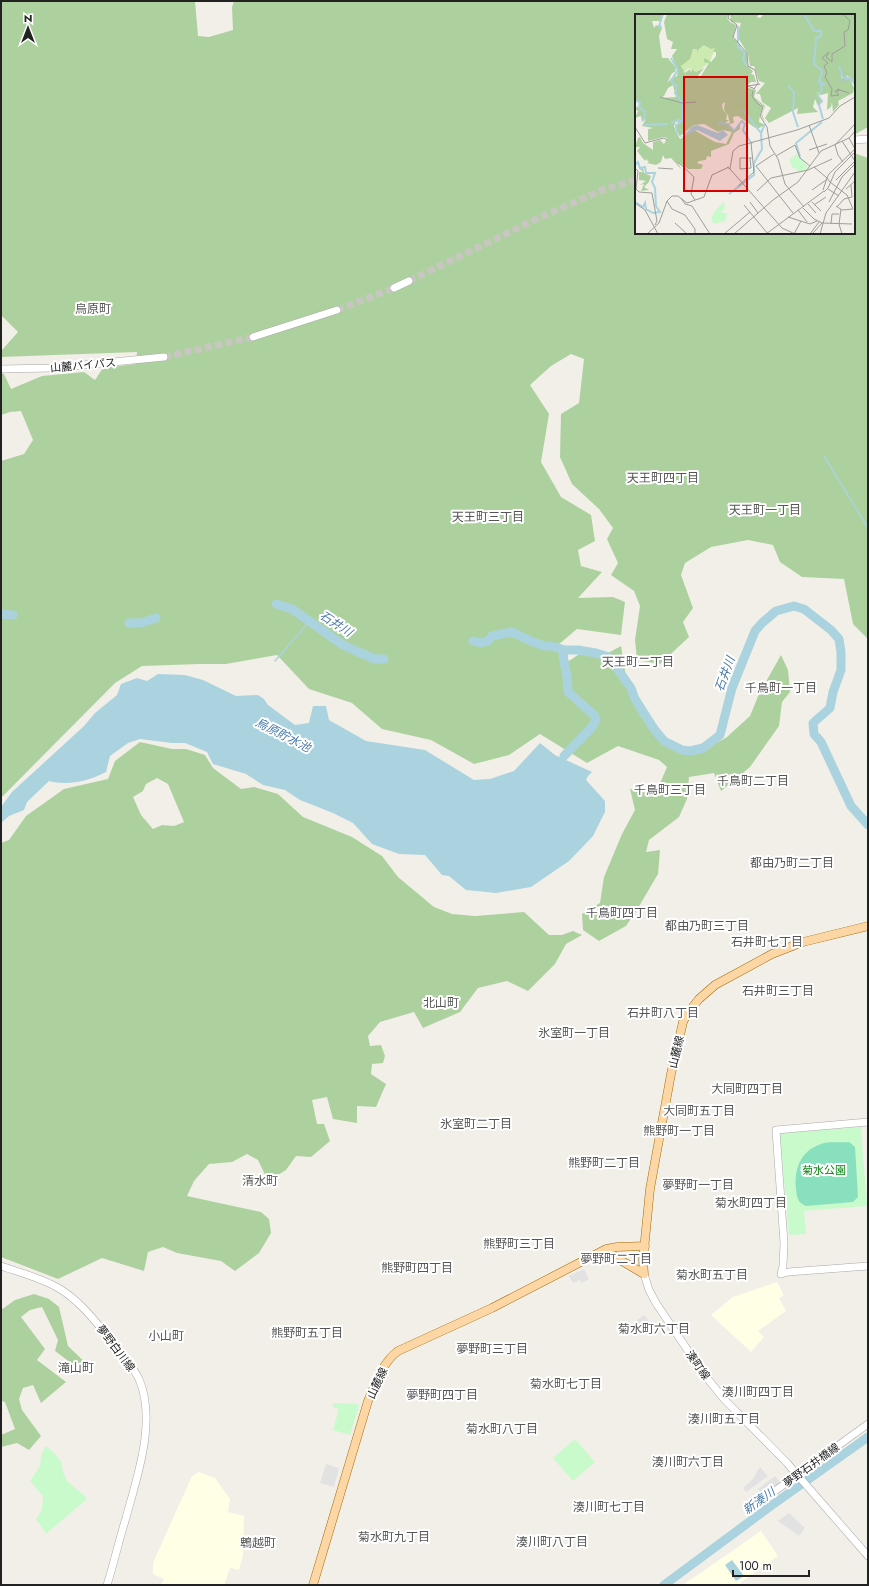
<svg xmlns="http://www.w3.org/2000/svg" width="869" height="1586" viewBox="0 0 869 1586" font-family="Jost,'Noto Sans JP',sans-serif">
<style>
.education{fill:#ffffe5}
.forest{fill:#add19e;fill-rule:evenodd}
.park{fill:#c8facc}
.pitch{fill:#88e0be}
.parking{fill:#e2e2e2}
.water{fill:#aad3df}
.lines{fill:none;stroke-linecap:round;stroke-linejoin:round}
.stream{stroke:#aad3df;stroke-width:1.5}
.river{stroke:#aad3df;stroke-width:9}
.minor-tunnel{stroke:#c8c6c1;stroke-width:7;stroke-dasharray:7 3.5;stroke-linecap:butt}
.minor-casing{stroke:#a9a9a9;stroke-width:8}
.major-casing{stroke:#a06b00;stroke-width:9}
.minor{stroke:#fff;stroke-width:7}
.major{stroke:#fcd6a4;stroke-width:8}
.labels{text-anchor:middle;stroke-width:4;stroke-linejoin:round;paint-order:stroke}
.street-label{font-size:11px;fill:#222;stroke:#fff}
.park-label{font-size:11px;fill:#0c8416;stroke:#fff}
.neighbourhood-label{font-size:12px;fill:#555;stroke:#fff}
.water-label{font-size:12px;font-style:italic;fill:#4a7aab;stroke:#fff}
.inset-river{fill:none;stroke:#aad3df;stroke-width:2}
.inset-road{fill:none;stroke:#9f9d99;stroke-width:1}
.view{fill:#d40000;fill-opacity:0.15;stroke:#d40000;stroke-width:2}
.inset-edge{fill:none;stroke:#222;stroke-width:2}
</style>
<rect width="100%" height="100%" fill="#f2efe9"/>
<path class="education" d="M 777,1282 L 784,1295 L 779,1298 L 786,1311 L 758,1331 L 764,1337 L 751,1352 L 711,1315 L 733,1297 Z
M 199,1472 L 215,1478 L 230,1499 L 228,1512 L 244,1516 L 243,1556 L 239,1570 L 230,1568 L 224,1585 L 161,1585 L 164,1579 L 153,1574 L 153,1563 L 192,1476 Z
M 761,1531 L 778,1556 L 740,1583 L 742,1585 L 683,1585 Z"/>
<path class="forest" d="M 1,1 L 195,1 L 198,36 L 209,37 L 233,30 L 232,7 L 234,1 L 868,1 L 868,127 L 854,135 L 854,15 L 636,15 L 636,233 L 854,233 L 854,153 L 868,158 L 868,639 L 853,624 L 844,579 L 802,577 L 780,562 L 773,545 L 748,540 L 711,547 L 685,563 L 681,575 L 693,608 L 683,622 L 689,637 L 660,664 L 637,660 L 635,640 L 640,606 L 634,591 L 611,575 L 618,563 L 607,539 L 613,528 L 599,509 L 572,484 L 560,457 L 561,414 L 579,403 L 584,359 L 571,354 L 551,366 L 530,385 L 549,414 L 541,462 L 561,497 L 591,515 L 595,541 L 578,550 L 581,566 L 602,572 L 578,598 L 613,597 L 625,602 L 621,635 L 577,629 L 558,645 L 569,661 L 588,648 L 608,653 L 621,646 L 627,683 L 641,717 L 663,741 L 682,751 L 704,750 L 727,737 L 750,716 L 759,694 L 781,655 L 788,670 L 790,692 L 782,702 L 779,726 L 750,767 L 721,791 L 714,773 L 689,777 L 687,799 L 679,817 L 649,840 L 646,852 L 660,850 L 658,874 L 638,908 L 626,926 L 599,941 L 583,930 L 582,914 L 600,903 L 604,877 L 622,834 L 635,810 L 630,789 L 655,795 L 667,767 L 659,760 L 618,746 L 587,763 L 540,734 L 509,755 L 474,764 L 431,740 L 382,729 L 352,703 L 309,689 L 277,655 L 226,664 L 200,664 L 142,666 L 115,683 L 1,798 L 1,461 L 24,454 L 33,440 L 21,411 L 10,412 L 1,415 L 1,373 L 4,374 L 11,389 L 42,376 L 84,372 L 95,380 L 103,368 L 136,364 L 137,352 L 1,357 L 1,351 L 18,332 L 1,315 Z
M 140,742 L 172,749 L 186,749 L 205,755 L 213,768 L 241,789 L 254,787 L 278,794 L 303,817 L 352,837 L 382,856 L 398,877 L 434,907 L 452,914 L 475,916 L 524,912 L 549,935 L 562,935 L 573,931 L 582,935 L 566,944 L 555,964 L 528,991 L 507,981 L 478,988 L 460,1012 L 423,1028 L 414,1012 L 380,1022 L 368,1036 L 370,1046 L 381,1045 L 385,1056 L 383,1063 L 372,1064 L 371,1074 L 386,1084 L 376,1107 L 357,1106 L 357,1123 L 333,1119 L 327,1097 L 312,1100 L 317,1124 L 324,1124 L 330,1141 L 311,1157 L 296,1156 L 286,1170 L 268,1181 L 258,1160 L 247,1154 L 232,1162 L 209,1164 L 194,1181 L 187,1196 L 261,1212 L 269,1219 L 271,1233 L 259,1253 L 235,1271 L 221,1261 L 177,1253 L 163,1247 L 148,1252 L 144,1271 L 102,1258 L 58,1279 L 1,1257 L 1,843 L 9,840 L 26,816 L 64,789 L 108,779 L 115,761 ZM 157,778 L 168,784 L 184,822 L 174,826 L 162,825 L 153,829 L 141,815 L 133,797 L 143,791 L 146,784 Z
M 34,1294 L 49,1299 L 59,1307 L 68,1346 L 91,1368 L 87,1371 L 71,1363 L 55,1351 L 58,1340 L 42,1307 L 30,1310 L 21,1317 L 45,1349 L 37,1360 L 66,1382 L 41,1403 L 33,1385 L 23,1388 L 19,1399 L 22,1410 L 41,1436 L 29,1450 L 17,1443 L 1,1447 L 1,1435 L 15,1429 L 5,1402 L 1,1401 L 1,1310 L 15,1300 Z"/>
<path class="park" d="M 861,1127 L 867,1206 L 804,1211 L 806,1234 L 789,1235 L 780,1136 L 783,1133 Z
M 333,1403 L 357,1404 L 359,1406 L 350,1435 L 333,1430 L 339,1409 L 333,1407 Z
M 575,1439 L 595,1462 L 573,1481 L 553,1458 Z
M 45,1447 L 47,1447 L 55,1454 L 61,1462 L 63,1472 L 67,1481 L 86,1497 L 86,1500 L 47,1533 L 46,1533 L 36,1519 L 42,1510 L 43,1496 L 30,1481 L 40,1466 L 41,1456 Z"/>
<path class="pitch" d="M 849,1142 L 855,1147 L 858,1197 L 853,1202 L 806,1206 C 798,1203 797,1198 796,1189 C 794,1170 800,1151 821,1144 C 829,1141 841,1143 849,1142 Z"/>
<path class="parking" d="M 584,1269 L 589,1279 L 581,1283 L 580,1280 L 573,1283 L 569,1276 Z
M 644,1315 L 651,1324 L 640,1333 L 633,1323 Z
M 326,1464 L 339,1468 L 334,1487 L 320,1483 Z
M 760,1467 L 768,1476 L 746,1492 L 743,1488 L 752,1480 Z
M 775,1476 L 781,1483 L 763,1496 L 758,1489 Z
M 789,1513 L 805,1528 L 799,1536 L 778,1521 Z"/>
<path class="water" d="M 158,674 L 185,675 L 203,680 L 236,696 L 258,695 L 264,699 L 268,705 L 295,725 L 309,723 L 313,706 L 326,706 L 329,720 L 366,741 L 425,750 L 474,780 L 490,779 L 514,771 L 540,743 L 555,755 L 592,772 L 588,776 L 586,780 L 605,801 L 605,812 L 593,836 L 569,861 L 531,887 L 496,893 L 466,890 L 449,876 L 442,875 L 425,855 L 399,854 L 372,844 L 353,823 L 333,813 L 300,800 L 285,790 L 263,785 L 246,774 L 213,764 L 207,752 L 185,743 L 172,743 L 140,739 L 128,743 L 110,756 L 106,772 C 89,781 68,786 49,781 L 27,802 L 24,810 L 9,816 L 1,823 L 1,807 L 12,792 L 84,726 L 95,713 L 117,695 L 121,684 L 137,678 L 147,681 Z
M 732,1560 L 744,1576 L 736,1581 L 725,1565 Z"/>
<g class="lines">
<path class="stream" d="M 824,456 L 868,528
M 275,661 L 309,622"/>
<path class="river" d="M 276,604 L 292,609 L 343,645 L 358,652 L 375,659 L 384,659
M 1,614 L 13,615
M 129,623 L 141,623 L 156,618
M 473,641 L 481,643 L 488,641 L 492,636 L 512,632 L 533,642 L 544,646 L 551,646 L 565,650 L 578,650 L 596,653 L 609,657 L 631,688 L 635,699 L 654,729 L 664,741 L 682,750 L 690,751 L 703,748 L 720,735 L 732,688 L 755,631 L 762,623 L 776,611 L 794,606 L 804,609 L 831,630 L 839,639 L 841,652 L 841,670 L 833,692 L 830,708 L 813,723 L 814,734 L 821,742 L 851,806 L 868,825
M 564,756 L 592,727 L 596,719 L 594,715 L 568,692 L 567,676 L 563,656 L 565,650
M 664,1585 L 768,1508 L 868,1437"/>
<path class="minor-tunnel" d="M 409,281 L 534,220 L 600,191 L 636,180
M 337,310 L 394,288
M 164,357 L 253,337"/>
<g class="minor-casing">
<path id="minor" d="M 854,140 L 868,139
M 394,288 L 409,281
M 253,337 L 337,310
M 1,369 L 52,368 L 164,357
M 1,1266 C 21,1273 42,1278 60,1289 C 78,1300 92,1317 105,1333 C 117,1347 131,1363 139,1379 C 157,1421 137,1477 126,1518 C 119,1540 114,1563 107,1585
M 644,1274 L 649,1290 L 656,1303 L 703,1373 L 724,1399 L 787,1463 L 868,1556
M 781,1274 L 783,1266 L 784,1243 L 776,1130 L 868,1122
M 781,1274 L 788,1272 L 868,1266
M 754,1506 L 868,1424"/>
</g>
<g class="major-casing">
<path id="major" d="M 598,1254 L 610,1254 L 644,1274
M 644,1274 L 643,1260 L 650,1189 L 671,1074 L 683,1022 L 687,1014 L 699,999 L 715,985 L 772,954 L 803,942 L 868,926
M 313,1585 L 368,1401 C 376,1383 382,1363 398,1351 L 492,1308 L 606,1249 L 617,1247 L 645,1246"/>
</g>
<use href="#minor" class="minor"/>
<use href="#major" class="major"/>
</g>
<g class="labels">
<g class="street-label">
<text transform="translate(83 365) rotate(-5)" y="4">山麓バイパス</text>
<text transform="translate(676 1052) rotate(-77)" y="4">山麓線</text>
<text transform="translate(116 1348) rotate(53)" y="4">夢野白川線</text>
<text transform="translate(698 1365) rotate(55)" y="4">湊町線</text>
<text transform="translate(377 1383) rotate(-65)" y="4">山麓線</text>
<text transform="translate(811 1465) rotate(-36)" y="4">夢野石井橋線</text>
</g>
<g class="park-label">
<text x="824" y="1174">菊水公園</text>
</g>
<g class="neighbourhood-label">
<text x="93" y="313">烏原町</text>
<text x="663" y="482">天王町四丁目</text>
<text x="765" y="514">天王町一丁目</text>
<text x="488" y="521">天王町三丁目</text>
<text x="638" y="666">天王町二丁目</text>
<text x="781" y="692">千鳥町一丁目</text>
<text x="753" y="785">千鳥町二丁目</text>
<text x="670" y="794">千鳥町三丁目</text>
<text x="792" y="867">都由乃町二丁目</text>
<text x="622" y="917">千鳥町四丁目</text>
<text x="707" y="930">都由乃町三丁目</text>
<text x="767" y="946">石井町七丁目</text>
<text x="778" y="995">石井町三丁目</text>
<text x="441" y="1007">北山町</text>
<text x="663" y="1017">石井町八丁目</text>
<text x="574" y="1037">氷室町一丁目</text>
<text x="747" y="1093">大同町四丁目</text>
<text x="699" y="1115">大同町五丁目</text>
<text x="476" y="1128">氷室町二丁目</text>
<text x="679" y="1135">熊野町一丁目</text>
<text x="604" y="1167">熊野町二丁目</text>
<text x="260" y="1185">清水町</text>
<text x="698" y="1189">夢野町一丁目</text>
<text x="751" y="1207">菊水町四丁目</text>
<text x="519" y="1248">熊野町三丁目</text>
<text x="616" y="1263">夢野町二丁目</text>
<text x="417" y="1272">熊野町四丁目</text>
<text x="712" y="1279">菊水町五丁目</text>
<text x="654" y="1333">菊水町六丁目</text>
<text x="307" y="1337">熊野町五丁目</text>
<text x="166" y="1340">小山町</text>
<text x="492" y="1353">夢野町三丁目</text>
<text x="76" y="1372">滝山町</text>
<text x="566" y="1388">菊水町七丁目</text>
<text x="758" y="1396">湊川町四丁目</text>
<text x="442" y="1399">夢野町四丁目</text>
<text x="724" y="1423">湊川町五丁目</text>
<text x="502" y="1433">菊水町八丁目</text>
<text x="688" y="1466">湊川町六丁目</text>
<text x="609" y="1511">湊川町七丁目</text>
<text x="394" y="1541">菊水町九丁目</text>
<text x="552" y="1546">湊川町八丁目</text>
<text x="258" y="1547">鵯越町</text>
</g>
<g class="water-label">
<text transform="translate(336 624) rotate(33)" y="4">石井川</text>
<text transform="translate(725 674) rotate(-70)" y="4">石井川</text>
<text transform="translate(283 735) rotate(27)" y="4">烏原貯水池</text>
<text transform="translate(759 1501) rotate(-36)" y="4">新湊川</text>
</g>
</g>
<g transform="translate(635 14)">
<rect width="220" height="220" fill="#f2efe9"/>
<path d="M 70,30 L 82,35 L 79,37 L 75,48 L 62,58 L 54,54 L 49,58 L 46,52 L 55,44 L 58,35 L 61,34 L 61,38 Z" fill="#cdebb0"/>
<path d="M 0,0 L 28,0 L 25,7 L 17,7 L 19,14 L 21,11 L 27,14 L 24,22 L 27,44 L 33,44 L 41,54 L 40,58 L 37,59 L 32,69 L 41,59 L 39,63 L 42,62 L 43,57 L 37,42 L 42,35 L 36,35 L 38,28 L 32,25 L 29,8 L 32,0 L 94,0 L 92,4 L 95,8 L 101,11 L 98,24 L 103,28 L 103,34 L 104,29 L 106,34 L 112,39 L 112,51 L 119,56 L 113,53 L 118,57 L 116,60 L 119,61 L 121,68 L 116,68 L 110,73 L 121,76 L 119,83 L 130,92 L 127,100 L 130,108 L 126,101 L 129,93 L 118,84 L 128,93 L 125,100 L 124,108 L 130,111 L 122,115 L 103,102 L 98,103 L 99,109 L 95,110 L 93,101 L 89,96 L 90,88 L 87,90 L 88,96 L 92,100 L 91,106 L 94,106 L 89,110 L 94,109 L 98,117 L 105,110 L 105,115 L 99,119 L 94,130 L 76,137 L 76,143 L 72,142 L 71,146 L 64,147 L 62,149 L 68,151 L 66,155 L 53,155 L 43,148 L 46,155 L 36,144 L 30,145 L 28,141 L 26,148 L 21,151 L 12,149 L 14,148 L 11,145 L 10,147 L 2,137 L 5,133 L 0,133 L 3,124 L 5,123 L 8,129 L 18,136 L 18,128 L 25,126 L 29,130 L 32,124 L 29,123 L 13,127 L 13,115 L 18,114 L 7,112 L 11,105 L 7,108 L 6,102 L 0,104 L 3,97 L 0,95 L 5,90 L 0,86 ZM 69,31 L 76,35 L 80,34 L 78,38 L 81,38 L 81,42 L 76,48 L 69,44 L 69,48 L 74,49 L 64,65 L 63,62 L 69,54 L 61,58 L 57,55 L 56,59 L 55,55 L 50,59 L 46,52 L 55,45 L 58,35 L 61,35 L 63,39 L 63,36 ZM 38,71 L 41,83 L 25,84 L 29,82 L 33,74 ZM 41,107 L 44,109 L 40,111 L 41,116 L 45,122 L 59,111 L 69,110 L 83,118 L 88,116 L 97,118 L 91,130 L 80,128 L 59,116 L 45,125 L 41,118 L 39,112 ZM 95,0 L 124,0 L 122,3 L 125,4 L 129,0 L 220,0 L 220,71 L 215,63 L 207,60 L 206,66 L 202,66 L 215,66 L 219,74 L 218,79 L 203,87 L 204,91 L 198,98 L 197,88 L 196,93 L 192,96 L 193,79 L 186,81 L 182,78 L 186,88 L 183,92 L 180,85 L 178,93 L 183,98 L 162,100 L 163,94 L 134,109 L 130,104 L 136,94 L 127,88 L 125,80 L 121,80 L 130,69 L 124,67 L 119,52 L 115,52 L 113,40 L 102,22 L 106,9 L 96,8 ZM 8,154 L 9,159 L 16,162 L 14,168 L 9,173 L 14,176 L 6,177 L 9,170 L 5,171 L 11,167 L 4,166 L 4,158 L 8,158 L 5,155 Z" fill="#add19e" fill-rule="evenodd"/>
<path d="M 206,55 L 212,63 L 217,64 L 217,70 L 215,66 L 207,69 L 203,67 L 201,63 L 205,66 L 208,63 Z" fill="#aacbaf"/>
<path d="M 161,140 L 169,147 L 173,154 L 164,158 L 159,153 L 158,155 L 154,146 ZM 89,187 L 90,195 L 85,198 L 92,200 L 90,207 L 79,210 L 76,205 L 80,197 Z" fill="#c8facc"/>
<path d="M 62,111 L 83,119 L 88,116 L 93,121 L 85,127 L 62,116 L 46,123 L 44,122 L 41,118 L 47,123 L 58,112 Z" fill="#aad3df"/>
<path class="inset-river" d="M 169,0 L 179,17 L 186,17 L 186,22 L 181,24 L 180,38M 103,12 L 103,33 L 110,39 L 108,45 L 112,52M 27,13 L 24,12 L 28,0M 180,38 L 179,50 L 187,57 L 184,68 L 189,70 L 186,71 L 187,76 L 183,82 L 187,87 L 184,91 L 188,105M 36,44 L 43,56 L 36,67 L 42,72 L 40,79 L 48,89 L 48,107M 204,52 L 208,63 L 211,65 L 216,64 L 220,71M 153,72 L 159,78 L 158,98 L 163,113M 0,86 L 5,88 L 4,93 L 10,98 L 8,107M 108,96 L 126,119M 36,109 L 43,106 L 50,107M 83,109 L 93,110 L 99,117 L 107,107 L 110,110 L 108,116 L 117,130M 9,111 L 33,110M 42,119 L 41,111 L 48,107M 165,143 L 161,129 L 187,108M 119,149 L 127,135 L 126,119 L 130,110M 0,151 L 3,148 L 5,154 L 10,153 L 11,159 L 20,159 L 17,168 L 20,174 L 21,192 L 25,198 L 18,199M 94,180 L 119,161 L 119,149M 0,188 L 8,193 L 10,189 L 11,195 L 18,199"/>
<path class="inset-road" d="M 94,0 L 93,4 L 102,11 L 98,23 L 112,39 L 113,52 L 120,56 L 123,69 L 119,75M 208,0 L 215,7 L 213,16 L 209,18 L 210,32 L 197,40 L 197,48 L 191,43 L 194,38 L 187,44 L 193,49 L 189,52 L 192,59 L 190,63 L 197,75 L 196,82 L 204,81 L 200,77 L 204,77 L 202,75 L 214,79M 120,75 L 113,72 L 125,70M 118,77 L 117,82 L 122,89 L 128,93 L 125,102 L 132,113 L 135,132 L 143,145 L 150,170 L 169,193M 25,83 L 47,89 L 61,88M 174,111 L 184,139M 0,113 L 10,129 L 29,124 L 32,126M 214,124 L 220,135M 207,127 L 220,147M 174,136 L 192,130M 141,142 L 160,131 L 165,144 L 175,152M 115,144 L 116,154 L 105,155 L 105,144 L 118,144M 43,148 L 59,163 L 56,180 L 60,186M 208,148 L 203,141 L 200,131 L 220,110M 121,152 L 158,199M 121,152 L 139,140M 92,153 L 95,155 L 98,137 L 104,132 L 162,116 L 194,104 L 205,92 L 220,83M 179,153 L 192,164 L 188,176M 0,154 L 3,157 L 1,175 L 4,178 L 17,179 L 22,207 L 20,211M 23,154 L 38,155M 95,155 L 147,214 L 160,220M 201,166 L 220,147M 195,168 L 212,181 L 218,195M 195,168 L 192,164 L 194,160 L 220,135M 103,172 L 119,158 L 116,129M 193,175 L 204,182M 211,175 L 220,167M 177,176 L 191,166M 122,177 L 136,164 L 173,156 L 197,145M 189,178 L 193,174 L 200,158 L 220,138M 46,184 L 50,190 L 57,192 L 75,220M 32,187 L 37,195 L 50,201 L 60,215 L 60,220M 115,188 L 123,199M 177,188 L 186,197M 194,188 L 207,163 L 220,150M 0,189 L 10,196 L 23,220M 173,190 L 181,199M 109,191 L 133,220M 179,191 L 191,183M 201,192 L 207,196 L 218,195M 202,193 L 209,185 L 217,183 L 216,171M 168,194 L 179,205 L 187,209 L 217,210M 206,195 L 204,210 L 207,220M 163,196 L 172,208M 153,203 L 175,210 L 182,207M 40,209 L 52,220M 196,210 L 197,200 L 204,200M 178,219 L 187,209M 12,220 L 24,209 L 32,187 L 37,182 L 43,182 L 52,189 L 69,183 L 77,161 L 94,153M 89,220 L 115,198M 99,220 L 138,186 L 163,168 L 186,137 L 214,124 L 220,117M 131,220 L 189,177M 159,220 L 166,207M 175,220 L 184,208M 185,220 L 191,199 L 220,158"/>
<path class="view" d="M 49,63 L 112,63 L 112,177 L 49,177 Z"/>
<rect width="220" height="220" class="inset-edge"/>
</g>
<rect width="869" height="1586" fill="none" stroke="#222222" stroke-width="4"/>
<g transform="translate(28 28)" stroke="#ffffff" stroke-width="3" paint-order="stroke">
<path d="M0-3L7 15L0 10L-7 15Z" fill="#222222"/>
<text y="-6" font-size="11" font-weight="bold" text-anchor="middle" fill="#222222">N</text>
</g>
<path d="M733 1570v6h76v-6" fill="none" stroke="#222222" stroke-width="2"/>
<text x="739" y="1570" font-size="12" fill="#222222" stroke="#ffffff" stroke-width="3" paint-order="stroke">100 m</text>
</svg>
